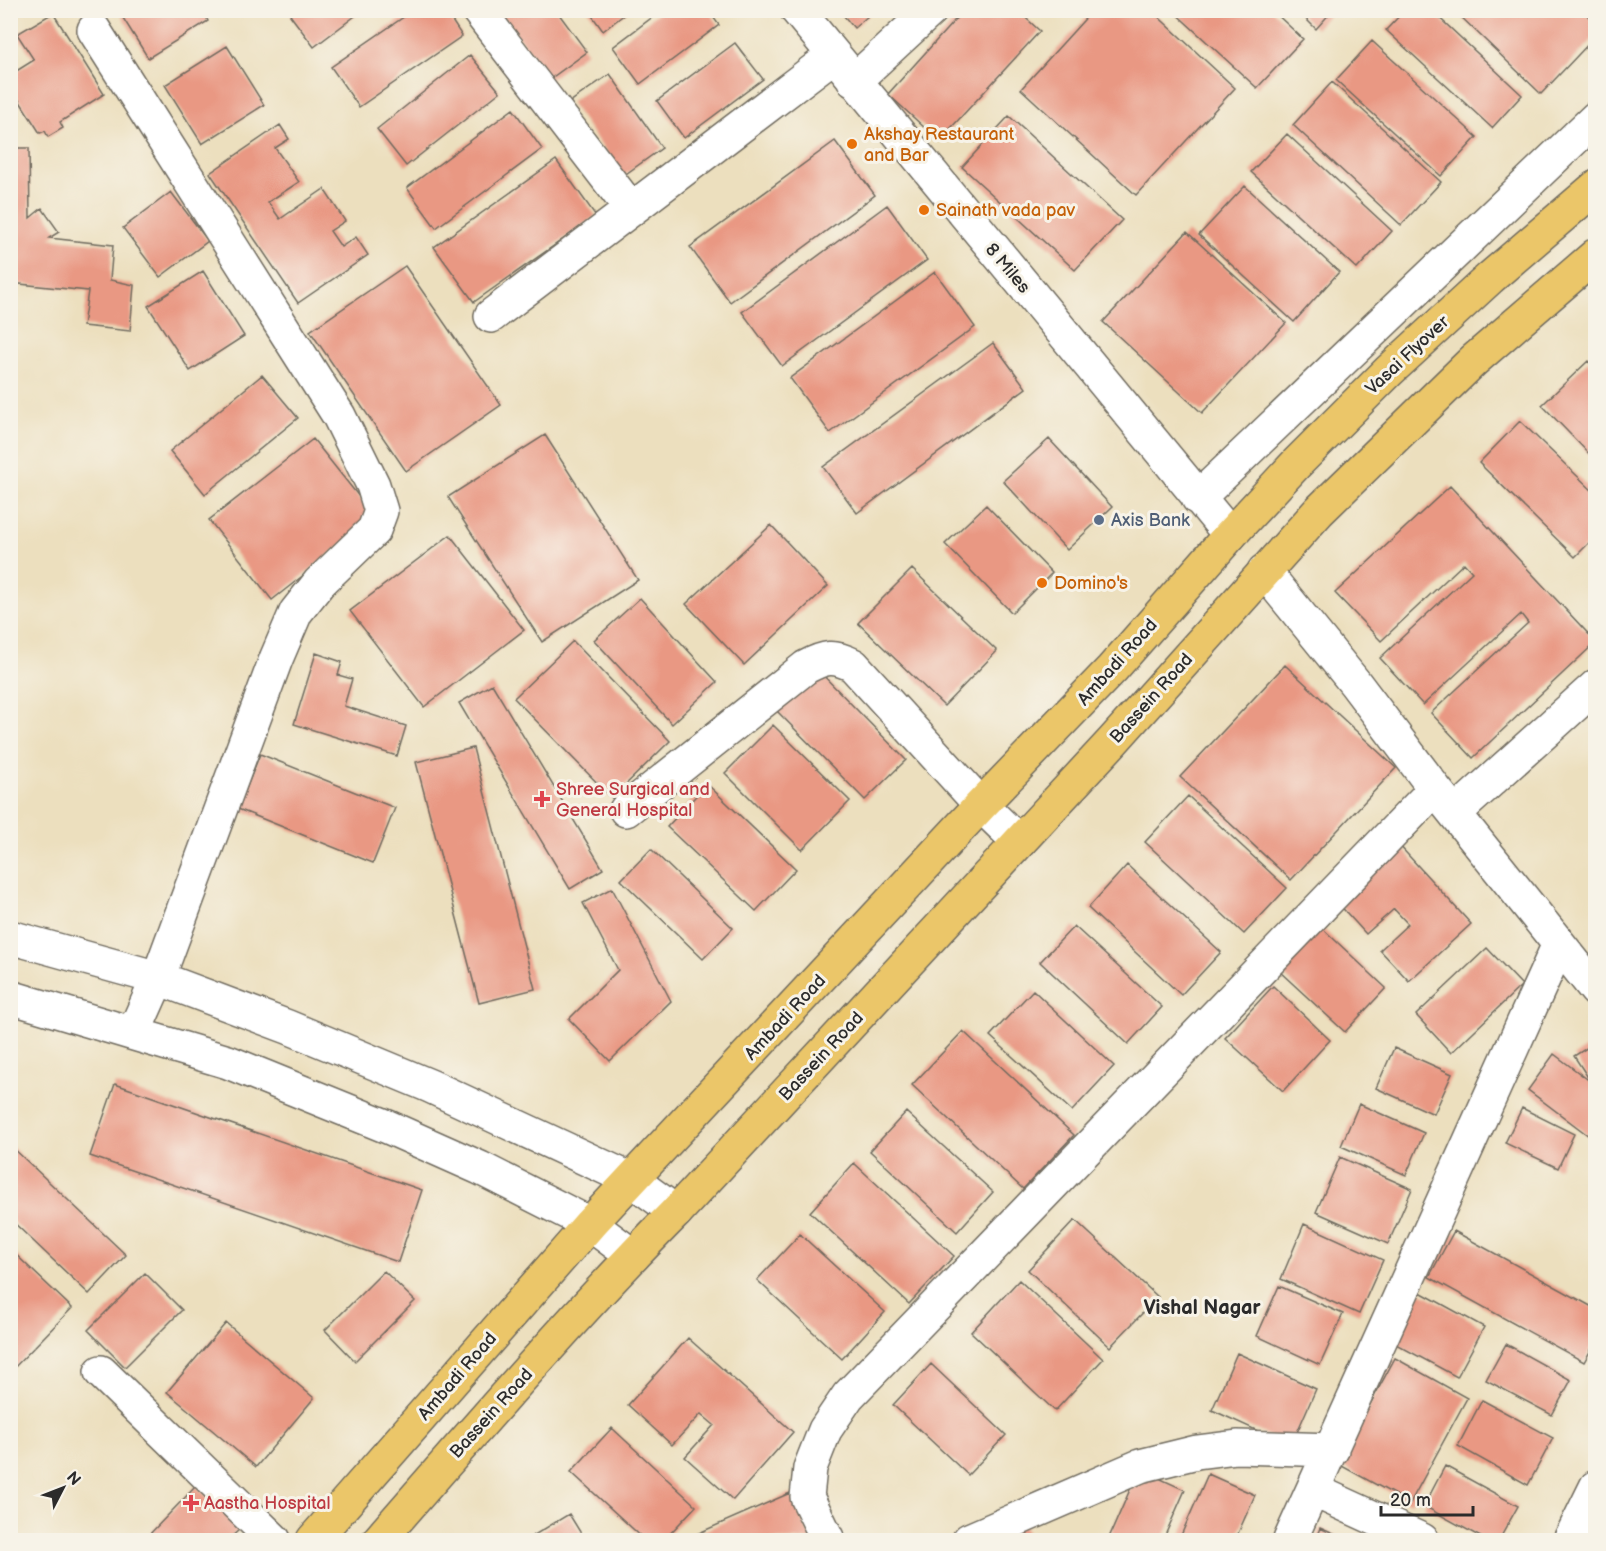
<svg xmlns="http://www.w3.org/2000/svg" width="1606" height="1551" viewBox="0 0 1606 1551" font-family="'Balsamiq Sans',sans-serif">
<style>
.building{fill:#e99883}
.lines{fill:none;stroke-linecap:round;stroke-linejoin:round}
.minor-casing{stroke:#6f6a5e;stroke-width:36}
.major-casing{stroke:#6f6a5e;stroke-width:36}
.minor{stroke:#fff;stroke-width:33}
.major{stroke:#ebc669;stroke-width:33}
.food-dot{fill:#e8710a;stroke:#f7f3e8;stroke-width:2}
.service-dot{fill:#5c6f8a;stroke:#f7f3e8;stroke-width:2}
.health-dot{fill:#e0444e;stroke:#f7f3e8;stroke-width:2}
.labels{text-anchor:middle;stroke-width:6;stroke-linejoin:round;paint-order:stroke}
.food-label{font-size:18px;fill:#c56008;stroke:#f7f3e8;text-anchor:start}
.street-label{font-size:18px;fill:#2b2b2b;stroke:#f7f3e8}
.service-label{font-size:18px;fill:#4e5e75;stroke:#f7f3e8;text-anchor:start}
.health-label{font-size:18px;fill:#be3a42;stroke:#f7f3e8;text-anchor:start}
.neighbourhood-label{font-size:20px;font-weight:bold;fill:#2b2b2b;stroke:#f7f3e8}
</style>
<rect width="100%" height="100%" fill="#f7f3e8"/>
<filter id="ink" filterUnits="userSpaceOnUse"><feTurbulence type="fractalNoise" baseFrequency=".0167" numOctaves="2"/><feDisplacementMap in="SourceGraphic" scale="12" xChannelSelector="R" yChannelSelector="G"/><feConvolveMatrix kernelMatrix="1 2 1 2 8 2 1 2 1" color-interpolation-filters="sRGB"/></filter>
<filter id="wash" filterUnits="userSpaceOnUse"><feTurbulence type="fractalNoise" baseFrequency=".008" numOctaves="4" result="noise"/><feDisplacementMap in="SourceGraphic" scale="24" xChannelSelector="R" yChannelSelector="G"/><feGaussianBlur stdDeviation="1.35" result="paint"/><feColorMatrix in="noise" values="0 0 0 0 0 0 0 0 0 0 0 0 0 0 0 0 0 1.4 0 .05"/><feComposite in="paint" operator="in"/></filter>
<g filter="url(#wash)">
<rect width="100%" height="100%" fill="#ecdfbe"/>
<g id="blocks">
<path class="building" d="M 118,10 L 202,10 L 208,21 L 148,58 Z
M 296,10 L 363,10 L 314,47 L 290,15 Z
M 414,10 L 445,10 L 462,36 L 359,107 L 331,67 Z
M 506,10 L 556,10 L 587,52 L 550,79 L 501,14 Z
M 588,10 L 630,10 L 603,31 Z
M 662,10 L 708,10 L 719,25 L 640,84 L 613,47 Z
M 839,10 L 875,10 L 854,28 Z
M 964,10 L 1017,10 L 1040,31 L 939,141 L 888,94 Z
M 1093,10 L 1151,10 L 1235,88 L 1136,195 L 1021,89 Z
M 1172,10 L 1272,10 L 1303,39 L 1257,88 Z
M 1297,10 L 1333,10 L 1316,29 Z
M 1405,10 L 1431,10 L 1522,95 L 1492,128 L 1386,30 Z
M 1454,10 L 1582,10 L 1596,24 L 1596,36 L 1541,94 Z
M 53,13 L 104,94 L 60,122 L 63,128 L 48,137 L 45,131 L 40,133 L 10,86 L 10,75 L 34,60 L 17,34 Z
M 1372,41 L 1477,137 L 1441,176 L 1336,80 Z
M 735,43 L 763,79 L 684,138 L 657,101 Z
M 227,46 L 264,105 L 202,144 L 165,85 Z
M 470,55 L 500,92 L 406,166 L 377,129 Z
M 610,74 L 662,148 L 623,176 L 570,102 Z
M 1332,82 L 1441,182 L 1401,225 L 1293,125 Z
M 513,109 L 542,149 L 436,228 L 407,188 Z
M 1009,116 L 1122,220 L 1075,270 L 962,167 Z
M 280,125 L 289,139 L 275,148 L 299,182 L 268,202 L 280,219 L 324,189 L 345,221 L 330,231 L 341,247 L 356,237 L 368,255 L 298,303 L 210,173 Z
M 1287,134 L 1392,231 L 1357,269 L 1251,172 Z
M 835,141 L 875,195 L 730,302 L 690,247 Z
M 10,148 L 29,148 L 30,218 L 42,208 L 59,232 L 49,238 L 113,245 L 110,280 L 134,285 L 130,331 L 83,326 L 88,291 L 10,283 Z
M 556,160 L 596,216 L 474,302 L 434,247 Z
M 1245,186 L 1339,272 L 1294,322 L 1199,235 Z
M 171,192 L 208,241 L 160,277 L 123,228 Z
M 887,205 L 927,260 L 782,366 L 742,312 Z
M 1187,232 L 1286,323 L 1202,413 L 1103,322 Z
M 405,266 L 501,405 L 406,471 L 310,331 Z
M 203,271 L 244,336 L 190,371 L 148,306 Z
M 935,272 L 975,327 L 830,433 L 790,378 Z
M 993,343 L 1026,388 L 857,513 L 823,467 Z
M 1588,361 L 1596,369 L 1596,461 L 1542,405 Z
M 262,375 L 298,418 L 205,494 L 170,451 Z
M 1520,421 L 1596,494 L 1596,536 L 1575,557 L 1479,463 Z
M 545,435 L 638,580 L 542,642 L 448,497 Z
M 313,439 L 376,518 L 272,600 L 209,520 Z
M 1049,439 L 1112,507 L 1067,550 L 1003,481 Z
M 1450,486 L 1596,642 L 1473,758 L 1431,713 L 1528,623 L 1521,614 L 1423,705 L 1380,658 L 1472,572 L 1464,563 L 1381,641 L 1335,593 Z
M 986,505 L 1052,573 L 1012,613 L 945,544 Z
M 771,525 L 828,586 L 744,665 L 686,604 Z
M 450,535 L 524,630 L 424,707 L 350,611 Z
M 912,569 L 997,651 L 944,706 L 858,623 Z
M 640,598 L 717,682 L 672,724 L 594,640 Z
M 573,641 L 670,741 L 612,798 L 514,698 Z
M 316,653 L 342,662 L 338,675 L 352,679 L 344,706 L 406,726 L 397,756 L 294,724 Z
M 1285,665 L 1396,768 L 1291,880 L 1180,777 Z
M 814,666 L 906,760 L 865,800 L 773,707 Z
M 492,684 L 603,869 L 570,889 L 459,703 Z
M 773,725 L 850,801 L 802,850 L 725,773 Z
M 473,748 L 535,989 L 479,1003 L 416,762 Z
M 260,754 L 395,808 L 373,863 L 238,809 Z
M 707,784 L 796,869 L 756,911 L 667,827 Z
M 1188,796 L 1287,888 L 1244,934 L 1145,842 Z
M 1398,844 L 1471,924 L 1409,981 L 1380,950 L 1408,924 L 1394,909 L 1366,934 L 1336,901 Z
M 651,849 L 733,928 L 703,959 L 621,880 Z
M 1127,865 L 1221,952 L 1181,995 L 1088,908 Z
M 612,888 L 671,1001 L 610,1061 L 569,1019 L 618,970 L 583,903 Z
M 1074,926 L 1162,1007 L 1128,1044 L 1040,962 Z
M 1320,926 L 1386,988 L 1345,1032 L 1279,971 Z
M 1487,948 L 1522,985 L 1451,1053 L 1416,1015 Z
M 1273,986 L 1330,1040 L 1283,1091 L 1225,1038 Z
M 1033,990 L 1114,1066 L 1072,1111 L 990,1036 Z
M 963,1031 L 1074,1135 L 1023,1189 L 912,1085 Z
M 1596,1042 L 1596,1128 L 1589,1136 L 1528,1090 L 1554,1054 L 1591,1082 L 1574,1056 Z
M 1394,1048 L 1452,1074 L 1434,1114 L 1376,1088 Z
M 115,1084 L 422,1190 L 398,1262 L 90,1156 Z
M 1359,1104 L 1424,1133 L 1406,1175 L 1341,1146 Z
M 1522,1108 L 1574,1134 L 1558,1168 L 1505,1143 Z
M 906,1112 L 993,1192 L 957,1232 L 870,1151 Z
M 10,1145 L 126,1255 L 89,1294 L 10,1219 Z
M 1340,1157 L 1412,1189 L 1388,1244 L 1316,1212 Z
M 854,1163 L 954,1256 L 909,1304 L 810,1212 Z
M 1075,1220 L 1158,1297 L 1110,1347 L 1028,1270 Z
M 1304,1224 L 1383,1260 L 1359,1314 L 1281,1279 Z
M 1454,1231 L 1596,1309 L 1596,1341 L 1584,1362 L 1429,1277 Z
M 800,1234 L 885,1312 L 842,1359 L 757,1280 Z
M 10,1249 L 72,1308 L 10,1372 Z
M 384,1271 L 415,1301 L 355,1361 L 325,1330 Z
M 145,1273 L 182,1310 L 125,1367 L 88,1330 Z
M 1019,1280 L 1103,1359 L 1055,1411 L 971,1332 Z
M 1279,1286 L 1343,1314 L 1320,1365 L 1257,1336 Z
M 1420,1292 L 1484,1327 L 1457,1377 L 1392,1342 Z
M 226,1323 L 314,1398 L 256,1467 L 167,1392 Z
M 688,1338 L 793,1432 L 733,1500 L 685,1457 L 714,1425 L 701,1414 L 672,1445 L 628,1405 Z
M 1506,1344 L 1571,1380 L 1552,1415 L 1486,1380 Z
M 1237,1353 L 1316,1389 L 1291,1446 L 1212,1410 Z
M 1395,1358 L 1467,1398 L 1410,1503 L 1338,1464 Z
M 931,1364 L 1006,1435 L 968,1475 L 893,1405 Z
M 1482,1400 L 1553,1438 L 1528,1485 L 1458,1446 Z
M 612,1428 L 696,1506 L 664,1540 L 645,1540 L 571,1472 Z
M 1445,1466 L 1518,1506 L 1499,1540 L 1486,1540 L 1424,1506 Z
M 1139,1469 L 1185,1490 L 1163,1540 L 1108,1540 Z
M 1208,1474 L 1255,1495 L 1235,1540 L 1179,1540 Z
M 196,1486 L 240,1529 L 228,1540 L 144,1540 Z
M 790,1493 L 812,1540 L 683,1540 Z
M 569,1514 L 585,1540 L 526,1540 Z
M 1023,1524 L 1030,1540 L 985,1540 Z
M 1320,1528 L 1347,1540 L 1315,1540 Z"/>
</g>
</g>
<g filter="url(#ink)">
<use href="#blocks" fill-opacity="0" stroke="#6f6a5e" stroke-width="1.5"/>
<g class="lines">
<g class="minor-casing">
<path id="minor" d="M 478,10 L 631,209
M 797,10 L 1230,535
M 94,30 L 339,416 L 373,485 L 381,511 L 374,530 L 319,583 L 296,612 L 276,659 L 158,978 L 134,1032
M 854,81 L 931,10
M 491,316 L 833,56
M 1198,498 L 1596,118
M 1264,571 L 1355,683 L 1435,789 L 1596,990
M 626,810 L 806,667 C 825,657 833,655 853,665 L 981,805 L 1019,842
M 1455,813 L 1596,686
M 10,937 L 158,978 L 288,1027 L 430,1086 L 632,1180 L 676,1212
M 10,997 L 228,1062 L 388,1127 L 480,1168 L 590,1224 L 633,1256
M 101,1372 L 274,1540
M 1313,1490 L 1422,1540
M 828,1540 L 807,1497 L 810,1468 L 825,1430 L 848,1396 L 1435,789
M 969,1540 L 1140,1466 L 1197,1452 L 1237,1447 L 1332,1450
M 1290,1540 L 1559,944
M 1570,1540 L 1596,1487"/>
</g>
<g class="major-casing">
<path id="major" d="M 313,1540 L 590,1224 L 981,805 L 1112,669 L 1230,535 L 1297,463 L 1389,371 L 1490,278 L 1596,187
M 379,1540 C 476,1429 572,1317 676,1212 L 1113,741 L 1319,511 L 1473,361 L 1596,255"/>
</g>
<use href="#minor" class="minor"/>
<use href="#major" class="major"/>
</g>
</g>
<g class="food-dot">
<circle cx="852" cy="144" r="6"/>
<circle cx="924" cy="210" r="6"/>
<circle cx="1042" cy="583" r="6"/>
</g>
<circle class="service-dot" cx="1099" cy="520" r="6"/>
<g class="health-dot">
<path d="M539 790h6v6h6v6h-6v6h-6v-6h-6v-6h6z"/>
<path d="M188 1494h6v6h6v6h-6v6h-6v-6h-6v-6h6z"/>
</g>
<g class="labels">
<g class="food-label">
<text x="864" y="140">Akshay Restaurant<tspan x="864" dy="21">and Bar</tspan></text>
<text x="936" y="216">Sainath vada pav</text>
<text x="1054" y="589">Domino's</text>
</g>
<g class="street-label">
<text transform="translate(1008 268) rotate(50)" y="6">8 Miles</text>
<text transform="translate(1407 355) rotate(-43)" y="6">Vasai Flyover</text>
<text transform="translate(1117 662) rotate(-48)" y="6">Ambadi Road</text>
<text transform="translate(1151 698) rotate(-48)" y="6">Bassein Road</text>
<text transform="translate(785 1017) rotate(-47)" y="6">Ambadi Road</text>
<text transform="translate(821 1056) rotate(-47)" y="6">Bassein Road</text>
<text transform="translate(457 1376) rotate(-49)" y="6">Ambadi Road</text>
<text transform="translate(491 1413) rotate(-48)" y="6">Bassein Road</text>
</g>
<g class="service-label">
<text x="1111" y="526">Axis Bank</text>
</g>
<g class="health-label">
<text x="556" y="795">Shree Surgical and<tspan x="556" dy="21">General Hospital</tspan></text>
<text x="204" y="1509">Aastha Hospital</text>
</g>
<g class="neighbourhood-label">
<text x="1202" y="1314">Vishal Nagar</text>
</g>
</g>
<rect width="1606" height="1551" fill="none" stroke="#f7f3e8" stroke-width="36"/>
<g transform="translate(63 1488) rotate(48)" stroke="#f7f3e8" stroke-width="4.5" paint-order="stroke">
<path d="M0-4.5L10 22L0 15L-10 22Z" fill="#2b2b2b"/>
<text y="-9" font-size="16" font-weight="bold" text-anchor="middle" fill="#2b2b2b">N</text>
</g>
<path d="M1381 1506v9h92v-9" fill="none" stroke="#2b2b2b" stroke-width="3"/>
<text x="1390" y="1506" font-size="18" fill="#2b2b2b" stroke="#f7f3e8" stroke-width="4.5" paint-order="stroke">20 m</text>
</svg>
